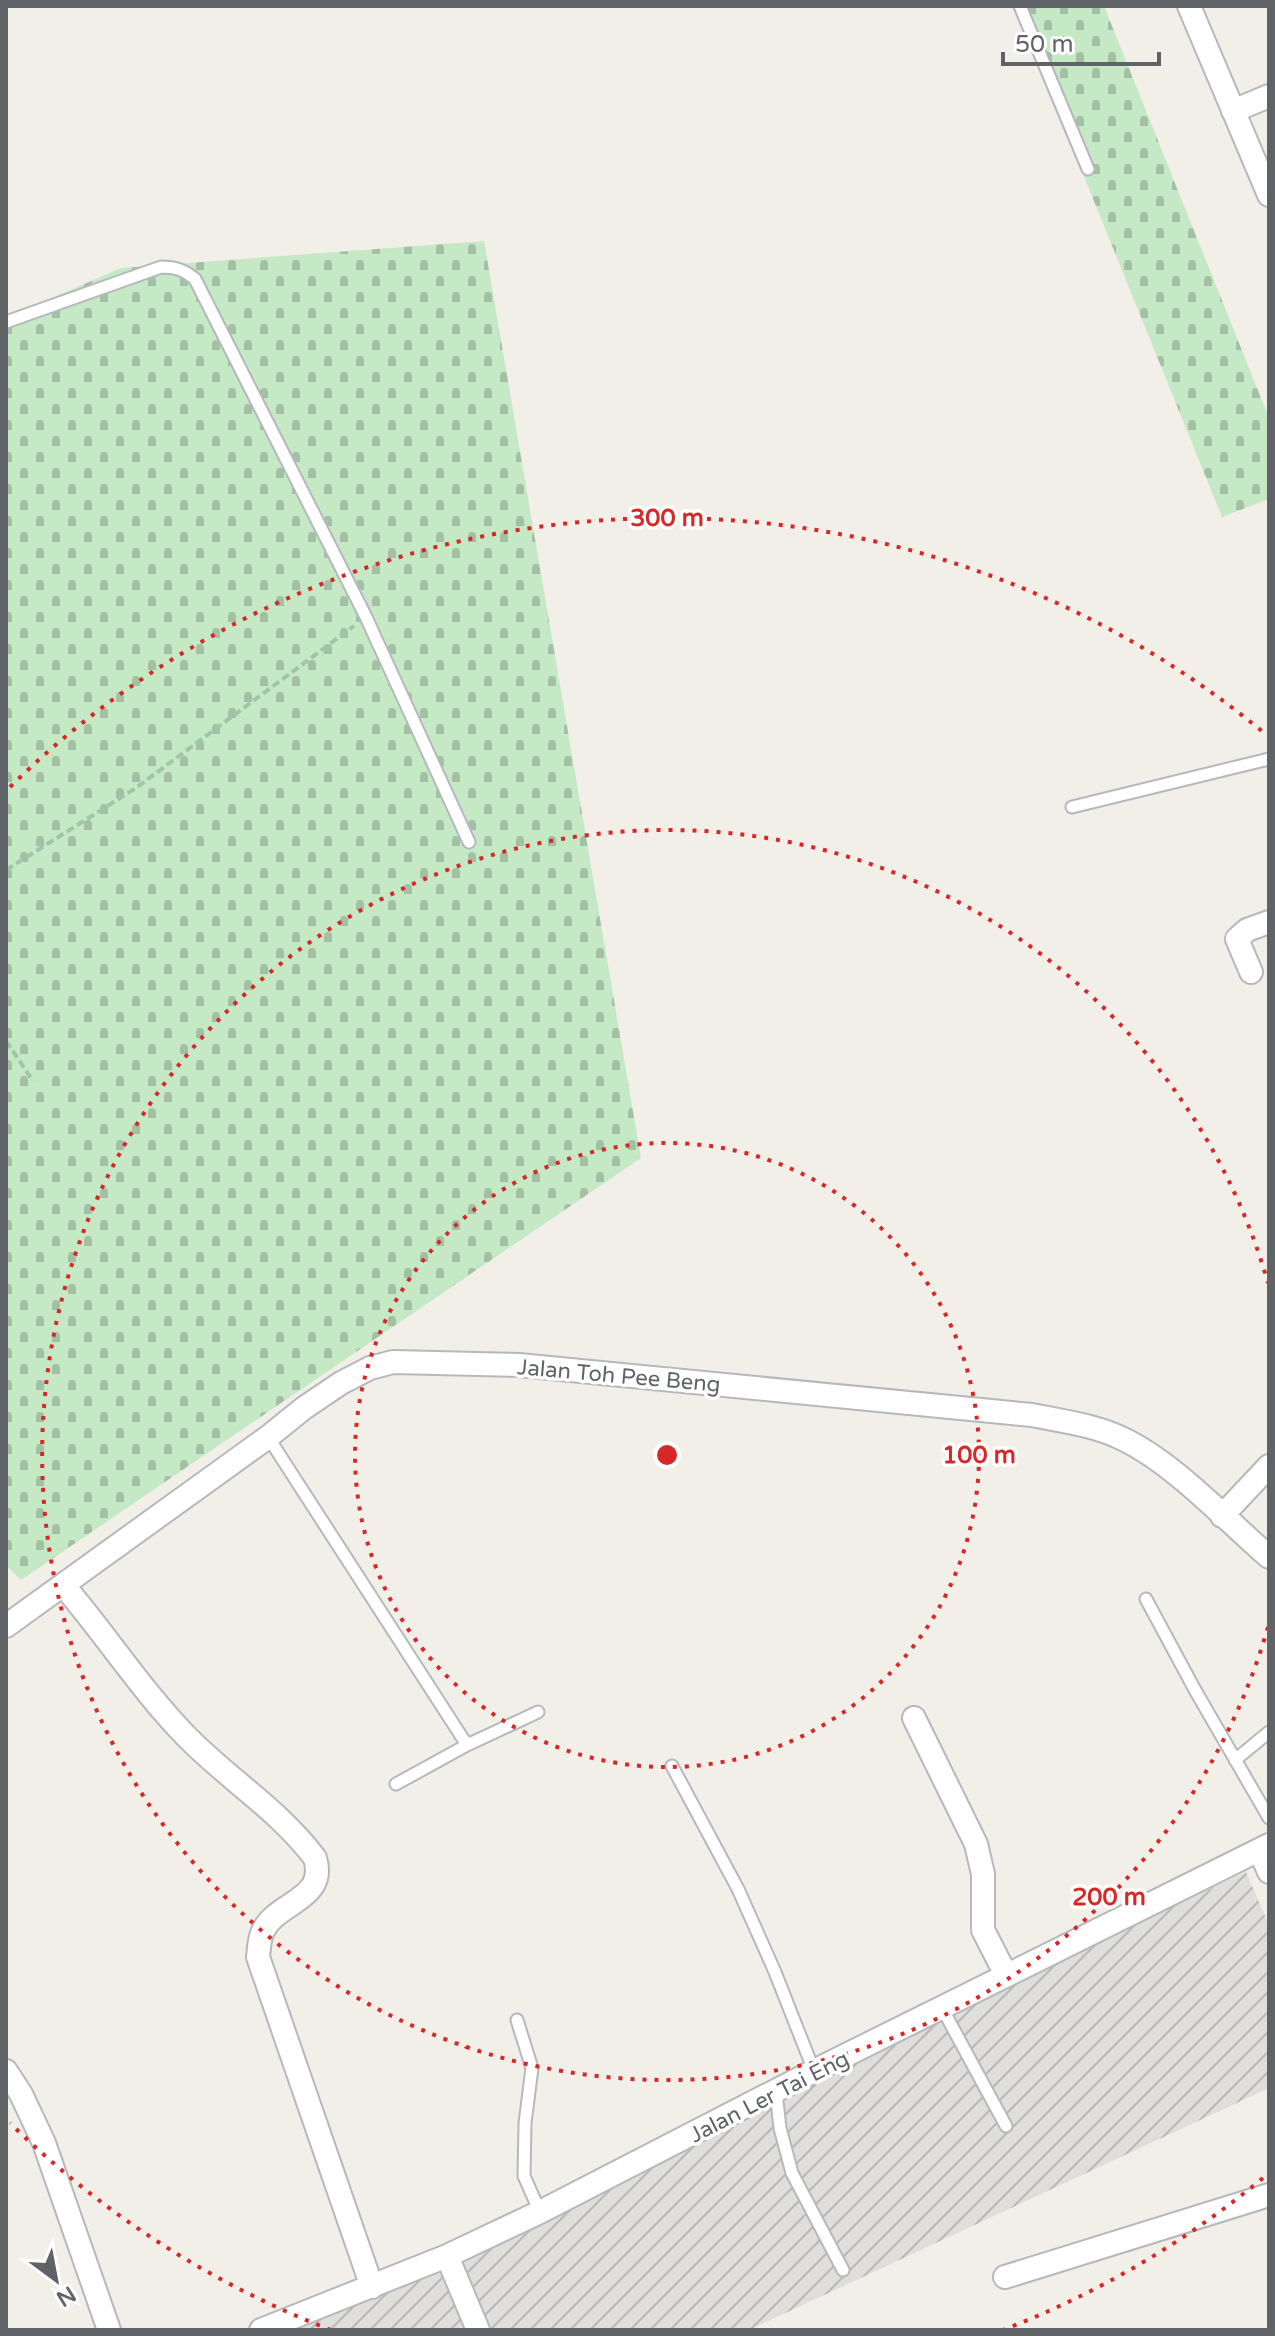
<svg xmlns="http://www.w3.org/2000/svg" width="1275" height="2336" viewBox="0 0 1275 2336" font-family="'Varela Round',sans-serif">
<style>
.industrial{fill:url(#industrial-furrows)}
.cemetery{fill:url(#cemetery-stones)}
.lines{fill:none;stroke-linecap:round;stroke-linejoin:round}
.service-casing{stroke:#b5b8bc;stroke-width:15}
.minor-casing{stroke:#b5b8bc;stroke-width:26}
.path{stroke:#9cc7a9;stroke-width:4;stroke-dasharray:8 4;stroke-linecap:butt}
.service{stroke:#fff;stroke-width:11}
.minor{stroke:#fff;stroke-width:22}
.ring{fill:none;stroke:#d62828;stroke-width:4;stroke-dasharray:4 8}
.labels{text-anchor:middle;stroke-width:7;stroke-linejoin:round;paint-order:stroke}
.street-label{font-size:22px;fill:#5f6368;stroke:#fff}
.centre{fill:#d62828;stroke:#fff;stroke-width:4}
.ring-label{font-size:24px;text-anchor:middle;font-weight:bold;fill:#d62828;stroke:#fff;stroke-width:7;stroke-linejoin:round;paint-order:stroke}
</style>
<defs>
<pattern id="industrial-furrows" width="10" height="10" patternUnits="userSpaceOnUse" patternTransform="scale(2)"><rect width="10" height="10" fill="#e0deda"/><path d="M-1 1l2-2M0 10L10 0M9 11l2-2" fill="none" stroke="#b9b8b5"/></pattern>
<pattern id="cemetery-stones" width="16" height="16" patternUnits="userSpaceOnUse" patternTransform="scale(2)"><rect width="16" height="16" fill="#c5e8c5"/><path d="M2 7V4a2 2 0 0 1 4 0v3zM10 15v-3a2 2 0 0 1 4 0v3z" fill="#a3c0a4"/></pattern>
</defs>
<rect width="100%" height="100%" fill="#f1efe8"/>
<path class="industrial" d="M 1246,1872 L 1269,1925 L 1269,2088 L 749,2330 L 284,2330 Z"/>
<path class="cemetery" d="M 1015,6 L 1104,6 L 1269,418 L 1269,499 L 1222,517 Z
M 484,241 L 641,1158 L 21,1580 L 6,1565 L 6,318 L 121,268 Z"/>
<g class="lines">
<g class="service-casing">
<path id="service" d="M 1020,6 L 1088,169
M 6,322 L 161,267 C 176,267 184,270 195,279 L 366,617 L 469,842
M 1072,807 L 1269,759
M 268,1437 L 467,1745 L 396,1784
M 1146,1599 L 1195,1690 L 1269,1818
M 467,1745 L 538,1712
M 1235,1760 L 1269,1732
M 672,1766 L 738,1889 L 775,1972 L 814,2071
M 942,2008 L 1006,2126
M 517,2020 L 532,2068 L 525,2123 L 524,2176 L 540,2212
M 776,2092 L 780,2128 L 792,2173 L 843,2270"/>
</g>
<g class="minor-casing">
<path id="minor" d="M 1189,6 L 1269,195
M 1233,111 L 1269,96
M 1251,972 L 1237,939 L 1247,930 L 1269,922
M 1222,1516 L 1269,1466
M 64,1586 C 106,1635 141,1690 187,1737 C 228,1779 279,1810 315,1858 C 328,1900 276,1902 263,1931 C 259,1939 259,1949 258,1957 L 372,2287
M 6,1626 L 268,1437 L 304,1408 L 341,1383 L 370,1368 L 393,1362 L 519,1365 L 1032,1415 C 1061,1421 1094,1425 1121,1438 C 1173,1462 1225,1519 1269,1557
M 914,1718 L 976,1844 L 983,1874 L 983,1930 L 1006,1975
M 1260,1851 L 1269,1872
M 6,2071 L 21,2094 L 44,2143 L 109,2330
M 447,2256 L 478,2330
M 1005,2277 L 1269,2195
M 261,2330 L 447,2256 L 540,2212 L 814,2071 L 1269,1845"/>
</g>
<path class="path" d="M 6,870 L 136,788 L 354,626
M 6,1041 L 33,1081"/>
<use href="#service" class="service"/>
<use href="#minor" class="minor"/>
</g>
<g class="ring">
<circle cx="667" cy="1455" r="312"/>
<path d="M1268 1627A625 625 0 1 1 1268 1283"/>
<path d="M1263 2178A937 937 0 0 1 1003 2330M331 2330A937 937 0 0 1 10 2123M10 787A937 937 0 0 1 1263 732"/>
</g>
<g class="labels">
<g class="street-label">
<text transform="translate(619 1375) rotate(5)" y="8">Jalan Toh Pee Beng</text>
<text transform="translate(769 2096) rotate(-27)" y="8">Jalan Ler Tai Eng</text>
</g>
</g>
<circle cx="667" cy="1455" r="12" class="centre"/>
<g class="ring-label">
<text x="667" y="526">300 m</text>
<text x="979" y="1463">100 m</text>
<text x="1109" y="1905">200 m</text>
</g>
<rect width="1275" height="2336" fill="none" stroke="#5f6368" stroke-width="16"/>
<g transform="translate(56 2280) rotate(148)" stroke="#ffffff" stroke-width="6" paint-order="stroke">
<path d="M0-6L14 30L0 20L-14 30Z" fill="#5f6368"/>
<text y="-12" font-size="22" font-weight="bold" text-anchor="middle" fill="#5f6368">N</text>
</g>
<path d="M1003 52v12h156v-12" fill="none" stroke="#5f6368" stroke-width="4"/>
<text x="1015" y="52" font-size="24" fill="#5f6368" stroke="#ffffff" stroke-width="6" paint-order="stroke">50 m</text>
</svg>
